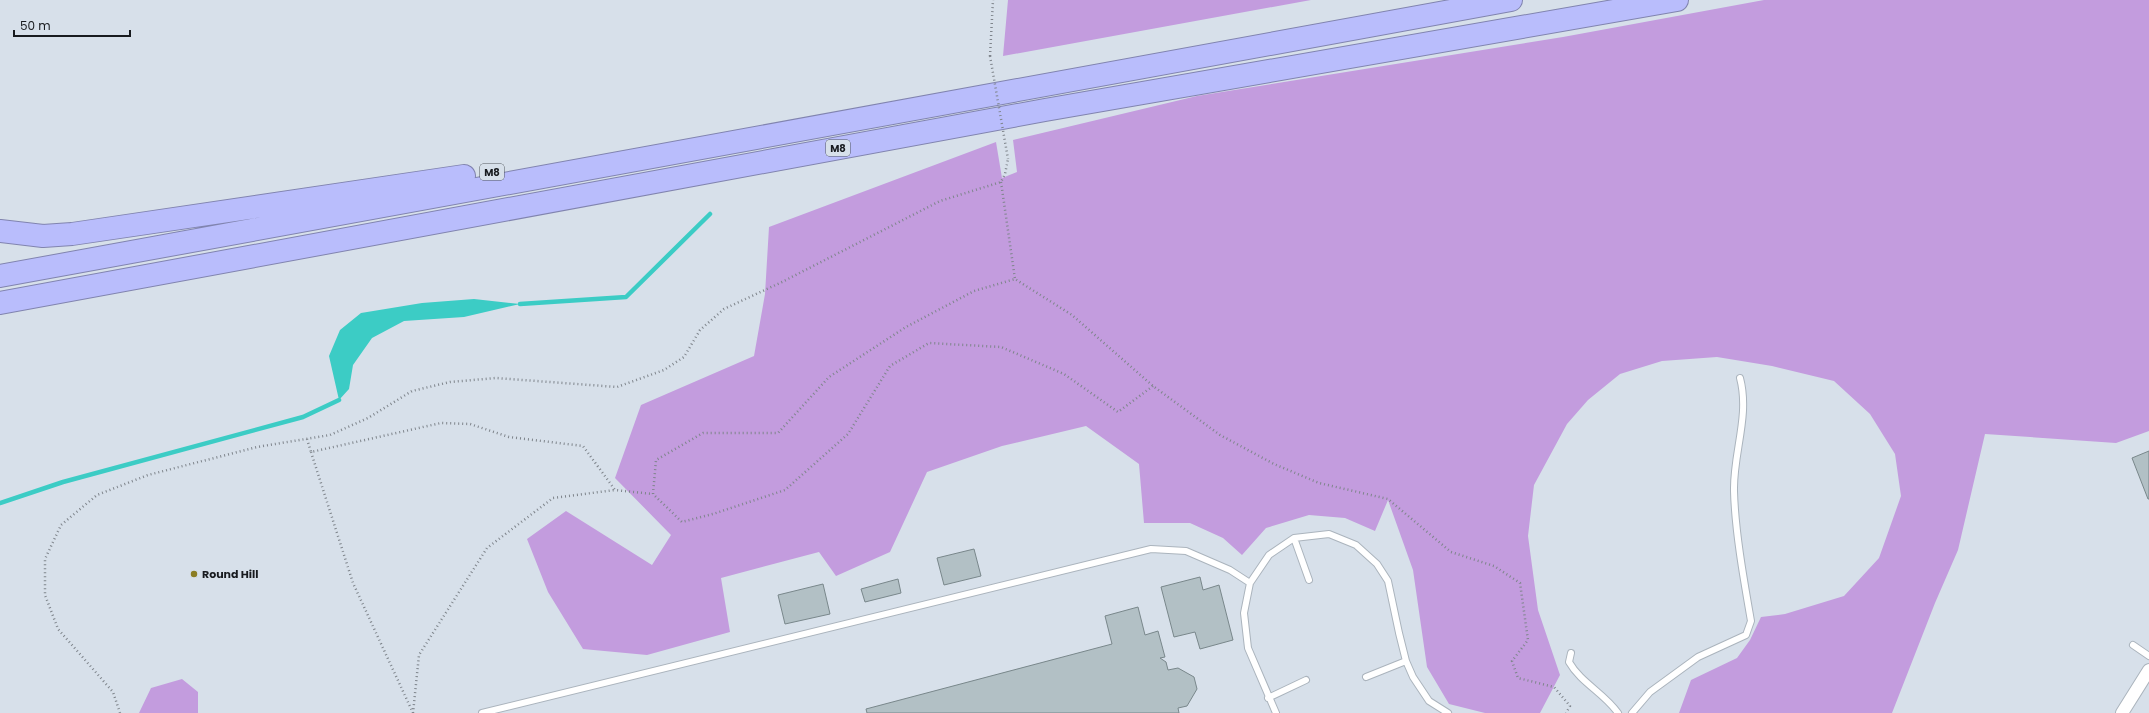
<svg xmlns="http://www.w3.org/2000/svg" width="2149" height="713" viewBox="0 0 2149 713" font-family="Poppins,sans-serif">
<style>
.green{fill:#c39cde}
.water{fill:#3cccc5}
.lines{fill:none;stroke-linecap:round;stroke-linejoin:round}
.stream{stroke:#3cccc5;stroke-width:4.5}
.building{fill:#b2c0c5;stroke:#79878b}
.lane-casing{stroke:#abb4bd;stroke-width:8}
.street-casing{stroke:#abb4bd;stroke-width:14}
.highway-casing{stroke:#8184af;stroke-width:24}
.path{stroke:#7f858c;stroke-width:2.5;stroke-dasharray:1 3;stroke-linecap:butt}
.lane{stroke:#fff;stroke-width:6}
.street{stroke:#fff;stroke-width:12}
.highway{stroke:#b9bdfc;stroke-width:22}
.path-bridge{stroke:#7f858c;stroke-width:2.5;stroke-dasharray:1 3;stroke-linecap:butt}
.poi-dot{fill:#8b7d23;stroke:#d7e0ea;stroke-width:1.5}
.labels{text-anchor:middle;stroke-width:3.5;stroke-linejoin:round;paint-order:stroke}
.shield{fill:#d7e0ea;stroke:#51565c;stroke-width:1}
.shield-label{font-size:10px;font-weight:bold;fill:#181b1f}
.poi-label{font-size:11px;font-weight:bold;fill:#181b1f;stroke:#d7e0ea;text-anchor:start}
</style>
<rect width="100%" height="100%" fill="#d7e0ea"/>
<path class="green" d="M 1008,0 L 1311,0 L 1003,56 Z
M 1764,0 L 2149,0 L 2149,431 L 2116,443 L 1985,434 L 1958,550 L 1935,603 L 1892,713 L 1679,713 L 1691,680 L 1737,658 L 1750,640 L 1761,617 L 1785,614 L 1844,596 L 1879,558 L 1901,496 L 1895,454 L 1870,414 L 1834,381 L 1772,366 L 1717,357 L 1662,361 L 1620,374 L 1588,400 L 1567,424 L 1534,485 L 1528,536 L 1538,610 L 1560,675 L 1540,713 L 1485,713 L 1449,704 L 1427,667 L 1413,570 L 1388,500 L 1375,531 L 1345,518 L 1309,515 L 1266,528 L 1242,555 L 1223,538 L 1190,523 L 1144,523 L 1139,464 L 1086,426 L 1002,446 L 927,472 L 890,552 L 836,576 L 819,552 L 721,578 L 730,632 L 647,655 L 583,649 L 548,592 L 527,539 L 566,511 L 652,565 L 671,535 L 615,478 L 641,405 L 754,356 L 765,294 L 769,227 L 996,142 L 1002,178 L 1017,172 L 1013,140 L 1197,96 L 1563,37 Z
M 182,679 L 198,692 L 198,713 L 139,713 L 151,688 Z"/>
<path class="water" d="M 474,299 L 520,304 L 464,317 L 404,321 L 372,338 L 353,365 L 349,389 L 339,400 L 329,356 L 340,330 L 361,313 L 422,303 Z"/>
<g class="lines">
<path class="stream" d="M 520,304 L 626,297 L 710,214
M 0,503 L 63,482 L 303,417 L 339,400"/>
</g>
<path class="building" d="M 2149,451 L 2149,499 L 2148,499 L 2132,458 Z
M 974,549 L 981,576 L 944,585 L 937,558 Z
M 1200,577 L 1203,590 L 1219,585 L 1233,640 L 1200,649 L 1195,632 L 1174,637 L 1161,587 Z
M 898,579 L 901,593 L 865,602 L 861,589 Z
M 823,584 L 830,614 L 785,624 L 778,595 Z
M 1138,607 L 1145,635 L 1158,631 L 1165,657 L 1160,658 L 1166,662 L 1168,670 L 1178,668 L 1194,677 L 1197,689 L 1187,706 L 1178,708 L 1179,713 L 867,713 L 866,709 L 1112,644 L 1105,616 Z"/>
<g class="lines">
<g class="lane-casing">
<path id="lane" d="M 1294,538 L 1309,580
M 2133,645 L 2149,656
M 1571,653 L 1569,662 C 1581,683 1604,693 1618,713
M 1366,677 L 1406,661
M 1268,698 L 1306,680
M 482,713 L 1151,549 L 1186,551 L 1230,570 L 1250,583
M 1276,713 L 1248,648 L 1244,613 L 1250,583 L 1269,555 L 1294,538 L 1329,534 L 1356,545 L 1377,564 L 1388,581 L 1399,633 L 1406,661 L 1413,677 L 1429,701 L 1448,713
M 1632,713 L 1650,692 L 1698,657 L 1746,635 L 1751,621 C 1744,581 1735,531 1734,491 C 1733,453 1750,416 1740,378"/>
</g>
<g class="street-casing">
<path id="street" d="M 2122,713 L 2149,670"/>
</g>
<g class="highway-casing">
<path id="highway" d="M 0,231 L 43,236 L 72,234 L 464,176
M 0,276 L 1511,0
M 0,303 L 1045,110 L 1677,0"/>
</g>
<path class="path" d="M 990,56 L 993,0
M 1001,182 L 1015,279
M 1153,386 L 1118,412 L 1064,374 L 1001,347 L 929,343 L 890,366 L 848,434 L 785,490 L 713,514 L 682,522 L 653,494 L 656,460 L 703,433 L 778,433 L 829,377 L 906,327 L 974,291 L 1015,279 L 1072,315 L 1153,386 L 1220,435 L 1274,464 L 1319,483 L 1388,499 L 1451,552 L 1494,566 L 1520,583 L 1528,640 L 1512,661 L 1518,678 L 1554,687 L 1570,706 L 1566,713
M 307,439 L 311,452 L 441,423 L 470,424 L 509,437 L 583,446 L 615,490 L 653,494
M 311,452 L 353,583 L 413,713
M 120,713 L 113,692 L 58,629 L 45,595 L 45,559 L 61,525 L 97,495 L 148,475 L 257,447 L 330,435 L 368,418 L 412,391 L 450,382 L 496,378 L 617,387 L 664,370 L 684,357 L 700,330 L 724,309 L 782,282 L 940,201 L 1001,182 L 1005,174 L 1008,159
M 413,713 L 419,655 L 487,548 L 553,498 L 615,490"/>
<use href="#lane" class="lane"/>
<use href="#street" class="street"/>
<use href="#highway" class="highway"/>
<path class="path-bridge" d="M 990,56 L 1008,159"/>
</g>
<circle class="poi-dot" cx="194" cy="574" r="4"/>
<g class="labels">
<g class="shield">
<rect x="826" y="140" width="24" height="16" rx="3"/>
<rect x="480" y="164" width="24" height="16" rx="3"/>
</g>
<g class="shield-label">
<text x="838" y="152">M8</text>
<text x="492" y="176">M8</text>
</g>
<g class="poi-label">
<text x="202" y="578">Round Hill</text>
</g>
</g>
<path d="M14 30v6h116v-6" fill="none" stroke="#181b1f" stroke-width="2"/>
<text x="20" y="30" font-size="12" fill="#181b1f" stroke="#d7e0ea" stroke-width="3" paint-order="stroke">50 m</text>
</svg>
